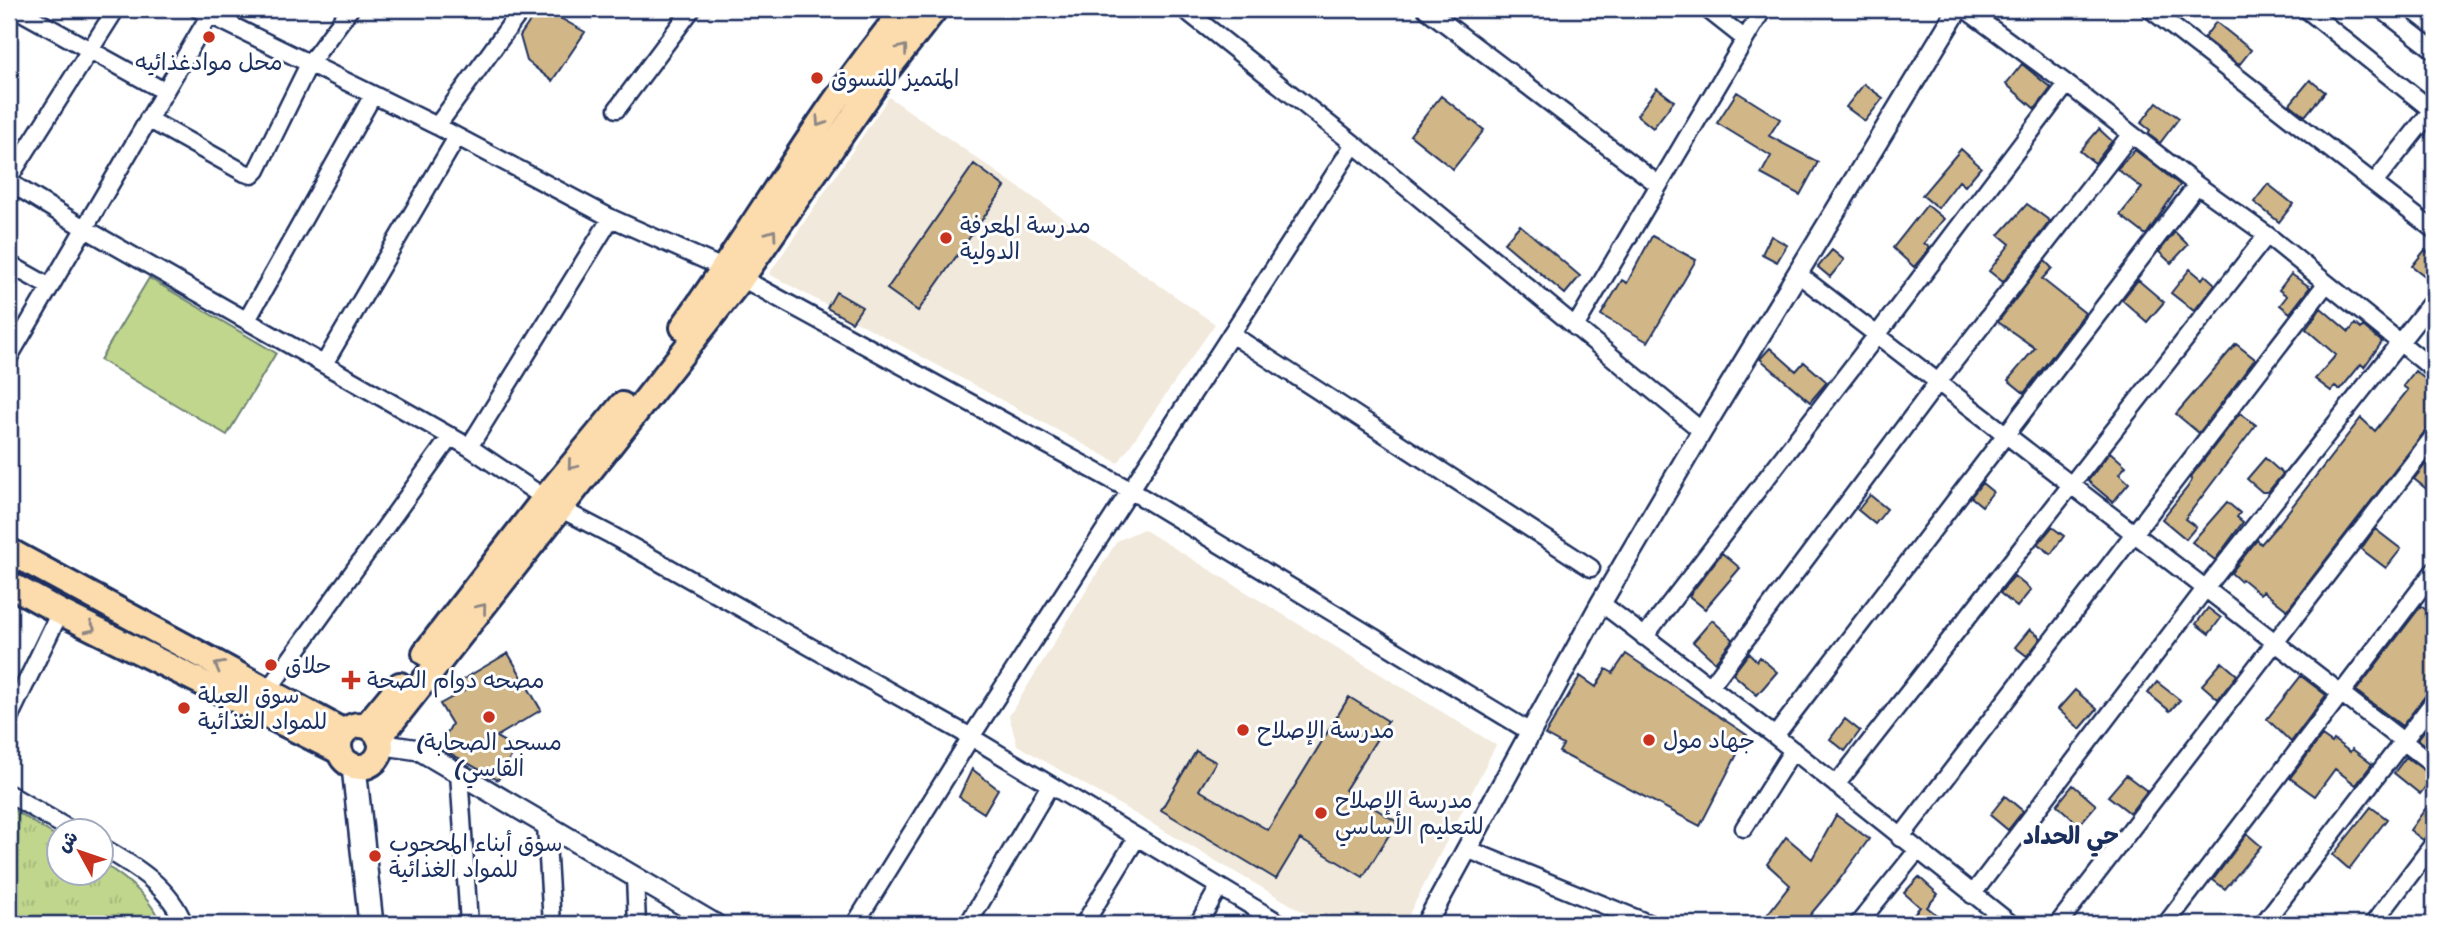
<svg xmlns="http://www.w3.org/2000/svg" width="2443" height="933" viewBox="0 0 2443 933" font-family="Sriracha,'Playpen Sans Arabic',sans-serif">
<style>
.built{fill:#f1e9db}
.grass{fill:url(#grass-tufts);stroke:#6d8275;stroke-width:2}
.pitch{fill:#bfd68c;stroke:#6d8275;stroke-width:2}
.building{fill:#d1b787;stroke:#1b2f5e;stroke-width:2}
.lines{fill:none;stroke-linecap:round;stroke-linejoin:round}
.minor-casing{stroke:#1b2f5e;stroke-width:21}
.tertiary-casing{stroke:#1b2f5e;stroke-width:24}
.secondary-casing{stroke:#1b2f5e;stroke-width:28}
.primary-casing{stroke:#1b2f5e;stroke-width:30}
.minor{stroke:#fff;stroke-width:16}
.tertiary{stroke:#fff;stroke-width:19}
.secondary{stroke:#fff;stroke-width:23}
.primary{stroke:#fcdcac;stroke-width:24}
.oneway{stroke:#8c8685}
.poi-dot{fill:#c8321e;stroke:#fff;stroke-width:2.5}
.labels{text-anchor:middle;stroke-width:6;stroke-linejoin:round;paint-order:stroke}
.poi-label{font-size:23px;fill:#1b2f5e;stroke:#fff;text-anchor:start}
.neighbourhood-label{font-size:24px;font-weight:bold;fill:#1b2f5e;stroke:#fff}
</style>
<defs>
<pattern id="grass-tufts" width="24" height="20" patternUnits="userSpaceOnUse" patternTransform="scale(1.75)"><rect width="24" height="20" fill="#bfd68c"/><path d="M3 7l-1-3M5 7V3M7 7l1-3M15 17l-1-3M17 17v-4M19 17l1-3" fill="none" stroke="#a4b87b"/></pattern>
</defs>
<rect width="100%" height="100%" fill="#fff"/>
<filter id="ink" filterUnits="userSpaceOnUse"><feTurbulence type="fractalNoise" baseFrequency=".0143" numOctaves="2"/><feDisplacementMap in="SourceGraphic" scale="14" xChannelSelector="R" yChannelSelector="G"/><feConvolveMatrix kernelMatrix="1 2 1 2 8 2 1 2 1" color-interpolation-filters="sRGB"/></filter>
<g filter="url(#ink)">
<path class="built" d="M 889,97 L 1215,324 L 1118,463 L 769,274 Z
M 1143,529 L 1496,745 L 1404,924 L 1324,924 L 1017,745 L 1009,716 L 1117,541 Z"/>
<path class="grass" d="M 9,807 L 59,838 L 60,874 L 102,874 L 102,863 C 125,877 151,897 161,924 L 9,924 Z"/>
<path class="pitch" d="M 149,278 L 276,353 L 227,435 L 100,360 Z"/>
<path class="building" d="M 538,9 L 544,9 L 585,32 L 552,81 L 527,61 L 520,36 Z
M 2216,22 L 2251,50 L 2239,65 L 2204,38 Z
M 2022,64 L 2051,88 L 2035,109 L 2006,84 Z
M 2310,80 L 2325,92 L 2305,116 L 2290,104 Z
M 1864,84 L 1883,98 L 1865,121 L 1846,107 Z
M 1657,88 L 1674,101 L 1653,128 L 1637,115 Z
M 1737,92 L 1780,119 L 1769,136 L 1818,162 L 1800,195 L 1761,174 L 1771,156 L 1717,123 Z
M 1441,96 L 1484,130 L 1453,169 L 1410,135 Z
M 2157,102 L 2179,118 L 2160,143 L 2148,134 L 2150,130 L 2141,123 Z
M 2099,129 L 2112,141 L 2095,163 L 2080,151 Z
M 1961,149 L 1981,167 L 1965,186 L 1959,181 L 1938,208 L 1922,195 Z
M 2135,150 L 2180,185 L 2146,235 L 2120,215 L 2142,188 L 2117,169 Z
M 974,164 L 1005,187 L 918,311 L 887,289 Z
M 2268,184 L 2293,204 L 2279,222 L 2254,202 Z
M 2027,204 L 2050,221 L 2003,282 L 1989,271 L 2010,244 L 1999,235 Z
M 1927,205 L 1944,219 L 1924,243 L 1930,248 L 1914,267 L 1893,248 Z
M 1520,225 L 1580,276 L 1565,294 L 1504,243 Z
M 2175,232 L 2188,245 L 2171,263 L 2159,252 Z
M 1652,236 L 1696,260 L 1648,342 L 1601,315 L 1622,280 L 1627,283 Z
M 1771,236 L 1787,245 L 1777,262 L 1762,254 Z
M 1832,250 L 1844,260 L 1830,277 L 1818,267 Z
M 2425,250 L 2434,258 L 2434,283 L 2412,266 Z
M 2045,261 L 2052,268 L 2042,279 L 2085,313 L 2024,393 L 2008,380 L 2035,348 L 1998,322 Z
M 2190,269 L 2202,279 L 2205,275 L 2215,284 L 2194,311 L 2171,293 Z
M 2291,274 L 2310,287 L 2290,313 L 2280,305 L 2287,296 L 2279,290 Z
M 2138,280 L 2164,302 L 2147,322 L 2122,300 Z
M 836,292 L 862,307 L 852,322 L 827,308 Z
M 2321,308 L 2349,332 L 2355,324 L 2361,329 L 2363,326 L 2382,342 L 2364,367 L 2361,364 L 2340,390 L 2335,386 L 2331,391 L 2315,379 L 2336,355 L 2306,329 Z
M 2236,344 L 2255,359 L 2199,433 L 2176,414 Z
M 1770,348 L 1796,371 L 1804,362 L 1827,382 L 1810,402 L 1760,359 Z
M 2415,371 L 2434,386 L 2434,422 L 2426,430 L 2287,610 L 2263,591 L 2260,594 L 2242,579 L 2240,581 L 2231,573 L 2257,540 L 2261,544 L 2280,522 L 2361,418 L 2375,431 L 2408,390 L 2403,386 Z
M 2240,413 L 2256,425 L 2185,519 L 2196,527 L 2186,539 L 2162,519 L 2187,488 L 2192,480 L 2190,478 Z
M 2110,452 L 2126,466 L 2119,474 L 2129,483 L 2113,502 L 2088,481 Z
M 2433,455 L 2434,456 L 2434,495 L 2414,479 Z
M 2265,458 L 2283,474 L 2268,492 L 2262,492 L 2247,479 Z
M 1982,483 L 1993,492 L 1982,506 L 1971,497 Z
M 1870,495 L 1887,509 L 1875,524 L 1858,510 Z
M 2227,502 L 2240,513 L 2237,517 L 2243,522 L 2215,560 L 2192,542 Z
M 2052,527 L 2064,536 L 2051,554 L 2038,544 Z
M 2375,529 L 2401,549 L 2386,568 L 2361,549 Z
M 1722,553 L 1740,568 L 1705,609 L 1689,596 Z
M 2014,576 L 2031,590 L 2017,607 L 2000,593 Z
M 2421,606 L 2434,616 L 2434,691 L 2426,695 L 2402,726 L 2356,691 Z
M 2208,608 L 2221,618 L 2209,634 L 2196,624 Z
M 1712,620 L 1733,639 L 1715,662 L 1693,642 Z
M 2030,629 L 2041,638 L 2027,656 L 2015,647 Z
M 508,653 L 541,710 L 496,737 L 516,748 L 498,780 L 439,747 L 452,724 L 440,704 L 465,690 L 462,680 Z
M 1749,653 L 1757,661 L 1760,657 L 1777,672 L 1757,695 L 1733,674 Z
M 1626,654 L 1747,735 L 1700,826 L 1559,752 L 1563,745 L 1545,735 L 1580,676 L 1596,687 L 1606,669 L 1613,673 Z
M 2222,662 L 2237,675 L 2218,699 L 2202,685 Z
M 2301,676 L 2326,695 L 2291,742 L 2267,719 Z
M 2157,682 L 2180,700 L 2170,711 L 2148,693 Z
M 2075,690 L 2097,709 L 2080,729 L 2058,709 Z
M 1349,697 L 1388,721 L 1345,790 L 1397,822 L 1363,877 L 1300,839 L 1276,879 L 1161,810 L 1196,751 L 1216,762 L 1199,790 L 1268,830 Z
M 2434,718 L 2434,752 L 2418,739 Z
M 1845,719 L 1860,731 L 1845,751 L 1830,739 Z
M 2322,736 L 2332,743 L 2334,740 L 2350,752 L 2352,749 L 2372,764 L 2356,785 L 2335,769 L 2315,796 L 2290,778 Z
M 2406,757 L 2428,773 L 2434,775 L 2420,794 L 2394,773 Z
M 972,769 L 998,789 L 984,813 L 959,797 Z
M 2126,775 L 2147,791 L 2130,813 L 2108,796 Z
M 2073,785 L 2096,805 L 2079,825 L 2057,805 Z
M 2005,796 L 2023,811 L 2008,830 L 1990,815 Z
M 2371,807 L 2387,819 L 2349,869 L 2333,855 Z
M 2426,808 L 2434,814 L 2434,833 L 2429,834 L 2423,840 L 2410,830 Z
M 1836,815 L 1869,839 L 1837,883 L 1810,915 L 1819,924 L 1776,924 L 1767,915 L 1790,885 L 1767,864 L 1786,837 L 1812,859 Z
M 2247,834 L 2261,846 L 2225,889 L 2213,880 Z
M 1919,877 L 1938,894 L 1927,907 L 1948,924 L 1905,924 L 1920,907 L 1904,893 Z"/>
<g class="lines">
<g class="minor-casing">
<path id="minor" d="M 16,9 L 164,91
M 198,9 L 437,126 L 611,218 L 725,269 L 1130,490 L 1532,733
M 1184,9 L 1354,144
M 1426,9 L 1659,185
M 1707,9 L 1745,39
M 1965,9 L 2067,84 L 2197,185 L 2267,235 L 2434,370
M 2150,9 L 2434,230
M 2306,9 L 2434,112
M 2381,9 L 2434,50
M 617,109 L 692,9
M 148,119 L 245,173 L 252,175 L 257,170 L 309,64 L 350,9
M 437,126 L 522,9
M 9,178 L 116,9
M 9,182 L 84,228 L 469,447 L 561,509 L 611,535 L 971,737 L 1281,924
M 2374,183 L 2432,110
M 9,264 L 50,287
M 1798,274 L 2434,765
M 247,320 L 373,95
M 1575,327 L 1763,9
M 1231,334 L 1591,568
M 9,357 L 209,16
M 324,364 L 457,137
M 469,447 L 611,218
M 1601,603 L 1775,736 L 2011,924
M 1644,637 L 1877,335 L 2067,84
M 1710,687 L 1938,382 L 2131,134
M 268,690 L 451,436
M 9,718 L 60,612
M 1775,736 L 2197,185
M 459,773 L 469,924
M 1836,785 L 2267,235
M 9,794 L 74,832
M 546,825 L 552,924
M 1744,828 L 1793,750
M 1900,838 L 2326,284
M 102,847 C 135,866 170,887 184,924
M 1467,849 L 1650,924
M 635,877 L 637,924
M 1972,895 L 2205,589 L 2434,299
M 855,924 L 971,737 L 1354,144 L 1702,431
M 968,924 L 1050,785
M 1084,924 L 1137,837
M 1198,924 L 1219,887
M 1858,924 L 1917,851
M 2058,924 L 2434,436
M 2166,924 L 2434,571
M 2263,924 L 2434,701
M 2373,924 L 2434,843"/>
</g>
<g class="tertiary-casing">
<path id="tertiary" d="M 381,748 L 392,746 L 419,750 L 715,924
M 1426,924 L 1601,603 L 1702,431 L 1958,9"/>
</g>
<g class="secondary-casing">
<path id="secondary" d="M 354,767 L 371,924"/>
</g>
<g class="primary-casing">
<path id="primary" d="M 683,327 C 759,222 822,108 905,9
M 9,551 L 344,732
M 9,584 L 60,612 L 339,751
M 425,653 L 545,498 L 622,405
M339 746a21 21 0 1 1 42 0a21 21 0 1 1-42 0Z
M 366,726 L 400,685
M 379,738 L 741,279 L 879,80 L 935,9"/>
</g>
<use href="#minor" class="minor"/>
<use href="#tertiary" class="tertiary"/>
<use href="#secondary" class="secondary"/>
<use href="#primary" class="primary"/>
</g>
<defs><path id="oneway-chevron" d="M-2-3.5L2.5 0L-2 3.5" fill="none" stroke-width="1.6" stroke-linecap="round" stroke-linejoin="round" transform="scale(1.75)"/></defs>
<g class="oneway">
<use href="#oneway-chevron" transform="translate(903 49) rotate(-52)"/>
<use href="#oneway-chevron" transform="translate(820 122) rotate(124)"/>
<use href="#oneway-chevron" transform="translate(772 234) rotate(-55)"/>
<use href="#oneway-chevron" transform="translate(572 465) rotate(130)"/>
<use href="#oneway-chevron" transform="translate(482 608) rotate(-51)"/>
<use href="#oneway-chevron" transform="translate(91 628) rotate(26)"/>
<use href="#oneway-chevron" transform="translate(219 666) rotate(-151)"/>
</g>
</g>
<g class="poi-dot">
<circle cx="209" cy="37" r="7"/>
<circle cx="817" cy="78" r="7"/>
<circle cx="946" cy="238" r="7"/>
<circle cx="271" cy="665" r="7"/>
<path d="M347.5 669.5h7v7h7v7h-7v7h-7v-7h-7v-7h7z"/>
<circle cx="184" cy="708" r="7"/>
<circle cx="489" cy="717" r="7"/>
<circle cx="1243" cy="730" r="7"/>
<circle cx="1649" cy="740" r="7"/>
<circle cx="1321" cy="813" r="7"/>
<circle cx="375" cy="856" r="7"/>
</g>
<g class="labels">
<g class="poi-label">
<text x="209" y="70" text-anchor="middle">محل موادغذائيه</text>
<text x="831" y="86">المتميز للتسوق</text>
<text x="960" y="233">مدرسة المعرفة<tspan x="960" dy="26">الدولية</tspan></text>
<text x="285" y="673">حلاق</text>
<text x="367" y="688">مصحه دوام الصحة</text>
<text x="198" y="703">سوق العيلة<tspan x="198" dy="26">للمواد الغذائية</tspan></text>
<text x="1257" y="738">مدرسة الإصلاح</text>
<text x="1663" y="748">جهاد مول</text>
<text x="489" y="750" text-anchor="middle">(مسجد الصحابة<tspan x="489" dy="26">(القاسي</tspan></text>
<text x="1335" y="808">مدرسة الإصلاح<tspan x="1335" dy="26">للتعليم الأساسي</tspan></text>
<text x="389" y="851">سوق أبناء المحجوب<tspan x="389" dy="26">للمواد الغذائية</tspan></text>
</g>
<g class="neighbourhood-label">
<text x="2071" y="844">حي الحداد</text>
</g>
</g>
<rect width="2443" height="933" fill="none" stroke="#fff" stroke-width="35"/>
<rect x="18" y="18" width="2408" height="898" fill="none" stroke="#1b2f5e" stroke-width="2.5" filter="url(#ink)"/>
<g transform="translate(80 852) rotate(310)"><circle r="33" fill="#ffffff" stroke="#a4acbf" stroke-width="2"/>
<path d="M0-5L12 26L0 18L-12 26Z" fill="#c8321e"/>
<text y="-10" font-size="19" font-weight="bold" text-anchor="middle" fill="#1b2f5e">ش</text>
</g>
</svg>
